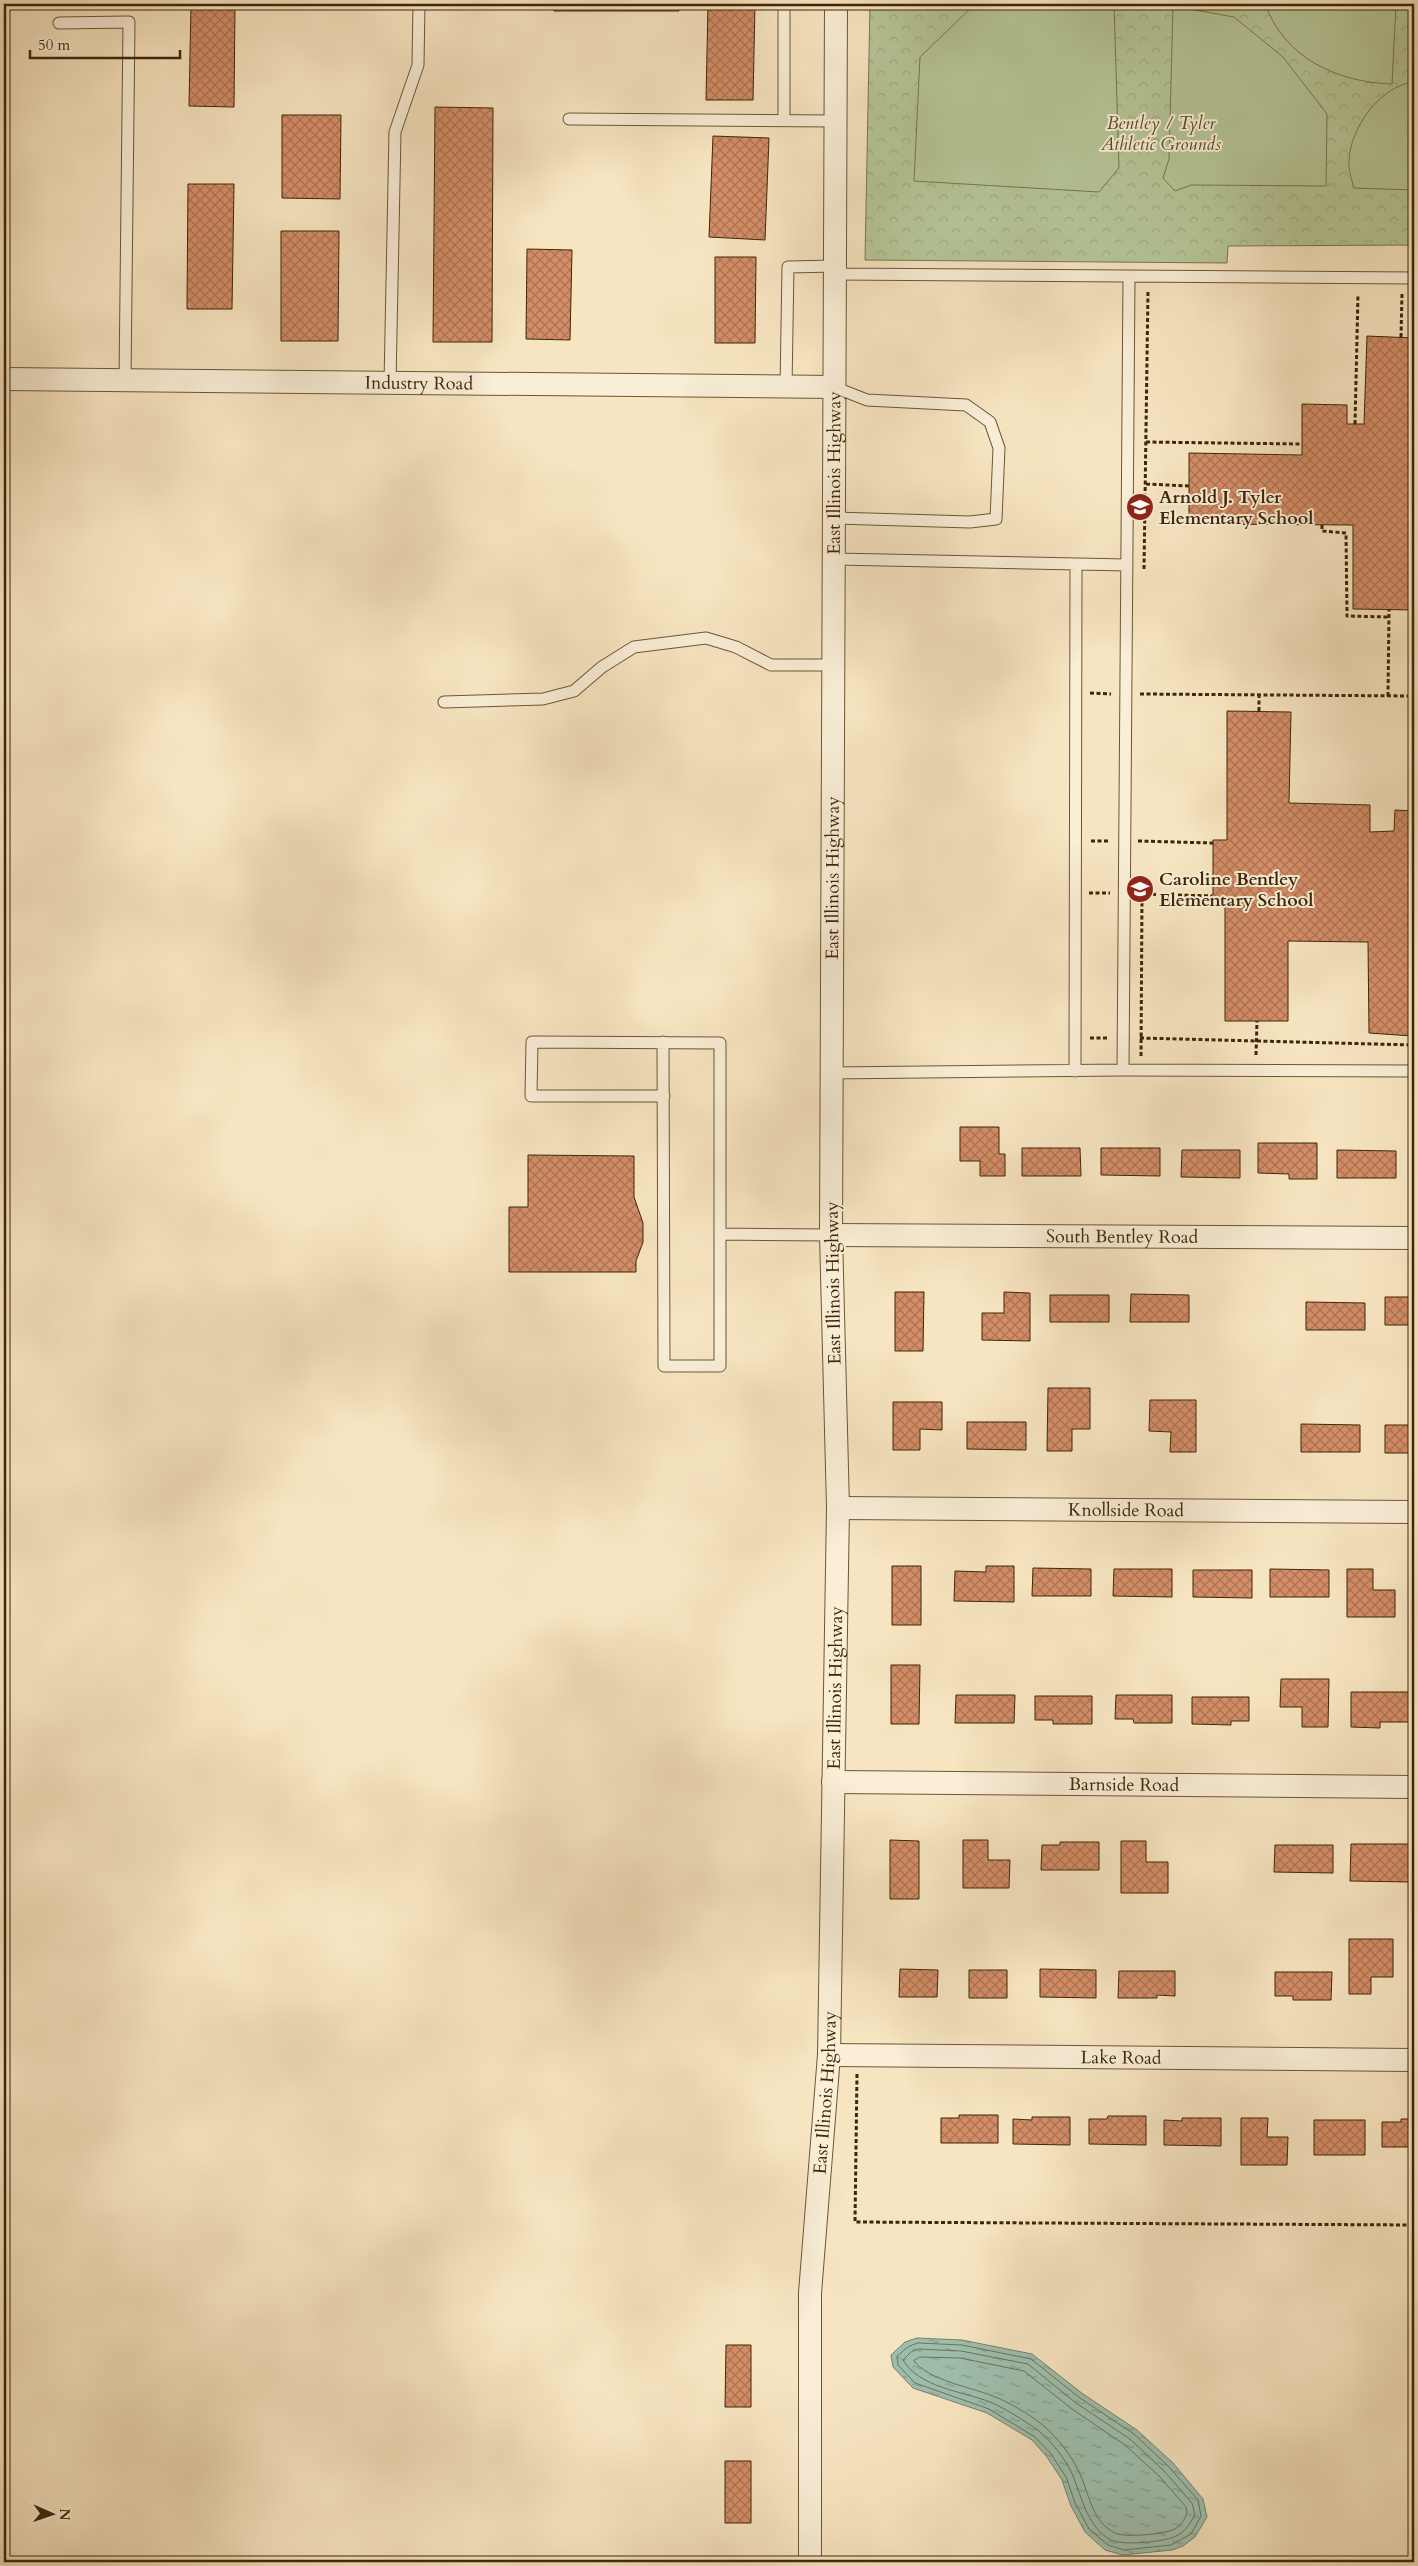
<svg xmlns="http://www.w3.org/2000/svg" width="1418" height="2566" viewBox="0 0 1418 2566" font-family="Cardo,serif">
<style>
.park{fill:url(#park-crowns);stroke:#7a7650}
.pitch{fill:#b6c698;stroke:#7a7650}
.water{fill:url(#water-ripples);stroke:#77826c}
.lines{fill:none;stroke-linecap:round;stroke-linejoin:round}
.shore{stroke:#6e735b;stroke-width:1}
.building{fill:url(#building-cross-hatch);stroke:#3d2708}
.service-casing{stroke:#6c5636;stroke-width:13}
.minor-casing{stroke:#6c5636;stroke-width:24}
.path{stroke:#3d2708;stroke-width:3;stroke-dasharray:4 2.5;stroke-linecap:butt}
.service{stroke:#faeed7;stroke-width:11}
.minor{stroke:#faeed7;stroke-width:22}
.labels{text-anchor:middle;stroke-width:4;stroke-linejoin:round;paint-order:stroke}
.park-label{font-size:18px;font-style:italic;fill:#5b4f2c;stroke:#faeed7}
.street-label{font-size:18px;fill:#3d2708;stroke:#faeed7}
.poi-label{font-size:18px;font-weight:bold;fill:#3d2708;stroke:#faeed7;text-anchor:start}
</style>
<defs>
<pattern id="park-crowns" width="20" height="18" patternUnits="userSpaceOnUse" patternTransform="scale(1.25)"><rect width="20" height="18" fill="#b6c698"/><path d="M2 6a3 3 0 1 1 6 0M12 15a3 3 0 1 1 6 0" fill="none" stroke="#9daa82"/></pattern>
<pattern id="water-ripples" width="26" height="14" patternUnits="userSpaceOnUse" patternTransform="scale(1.25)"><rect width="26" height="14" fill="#9ebfae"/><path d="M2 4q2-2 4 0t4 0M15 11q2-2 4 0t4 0" fill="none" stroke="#829b8c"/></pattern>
<pattern id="building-cross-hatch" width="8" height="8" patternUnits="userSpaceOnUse" patternTransform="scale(1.25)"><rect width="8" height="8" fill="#d48d67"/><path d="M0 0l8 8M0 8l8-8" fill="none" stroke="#ad7353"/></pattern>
</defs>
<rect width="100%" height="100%" fill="#f7e5c1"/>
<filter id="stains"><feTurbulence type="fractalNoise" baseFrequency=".004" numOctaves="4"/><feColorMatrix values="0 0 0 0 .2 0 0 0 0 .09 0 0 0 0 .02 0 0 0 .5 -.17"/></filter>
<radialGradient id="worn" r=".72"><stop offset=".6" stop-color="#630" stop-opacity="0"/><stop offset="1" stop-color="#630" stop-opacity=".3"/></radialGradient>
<path class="park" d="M 870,4 L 1414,4 L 1414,245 L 1228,246 L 1227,263 L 865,260 Z"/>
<path class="pitch" d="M 975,4 L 1114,4 L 1119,168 L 1099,192 L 914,181 L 920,57 Z
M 1265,4 L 1396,4 L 1392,84 C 1336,82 1285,58 1265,4 Z
M 1173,6 L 1234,17 L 1283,57 L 1327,114 L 1326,186 L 1191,185 L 1175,191 L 1163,178 L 1169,159 Z
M 1414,82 L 1414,190 L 1354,188 C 1352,180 1348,170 1349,161 C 1350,128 1380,86 1414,82 Z"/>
<path class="water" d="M 917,2338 L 962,2340 L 1032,2354 L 1083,2394 L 1137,2430 L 1173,2463 L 1203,2499 L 1207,2517 L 1195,2537 L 1183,2546 L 1172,2550 L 1123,2555 L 1105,2550 L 1085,2532 L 1071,2506 L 1062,2480 L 1047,2457 L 1032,2440 L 987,2413 L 913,2388 L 893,2367 L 891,2355 L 905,2342 Z"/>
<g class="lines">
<path class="shore" d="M 918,2343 L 962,2345 L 1031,2359 L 1080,2398 L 1134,2434 L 1169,2467 L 1198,2500 L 1201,2516 L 1191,2534 L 1171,2545 L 1124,2550 L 1108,2545 L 1089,2529 L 1075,2503 L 1066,2477 L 1051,2454 L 1035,2437 L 989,2409 L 915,2383 L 898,2365 L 897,2356 L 908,2347 Z
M 919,2349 L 961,2351 L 1028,2364 L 1076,2403 L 1130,2439 L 1164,2471 L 1192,2503 L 1195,2515 C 1190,2523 1186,2531 1178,2535 C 1167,2542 1123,2546 1111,2540 C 1088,2528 1082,2498 1073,2476 C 1067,2461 1052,2442 1039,2431 C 1025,2421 1005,2408 990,2402 C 962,2391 920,2388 903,2360 L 911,2352 Z
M 920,2357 L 960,2358 L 1024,2371 L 1072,2409 L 1125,2445 L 1159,2476 L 1186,2507 L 1187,2514 C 1184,2520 1181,2525 1175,2529 C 1166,2534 1125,2538 1115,2533 C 1092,2522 1089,2493 1079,2472 C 1072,2456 1058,2439 1045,2427 C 1034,2417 1007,2401 993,2396 C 970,2387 928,2380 914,2361 Z"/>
</g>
<path class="building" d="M 191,4 L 235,4 L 234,107 L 189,106 Z
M 554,4 L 679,4 L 679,11 L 554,11 Z
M 708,4 L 755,4 L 753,100 L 706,100 Z
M 435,107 L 493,108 L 492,342 L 433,342 Z
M 282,115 L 341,115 L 340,199 L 282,198 Z
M 713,136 L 769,138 L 765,240 L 709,237 Z
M 188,184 L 234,184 L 232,309 L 187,309 Z
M 281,231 L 339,231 L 338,341 L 281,341 Z
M 527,249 L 572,250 L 570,340 L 526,339 Z
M 715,257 L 756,257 L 755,343 L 715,343 Z
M 1367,336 L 1414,338 L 1414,610 L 1353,609 L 1353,525 L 1189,524 L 1189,453 L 1302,455 L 1302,404 L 1347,405 L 1347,424 L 1364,424 Z
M 1227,711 L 1291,712 L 1289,803 L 1370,805 L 1370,832 L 1394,831 L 1395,810 L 1414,811 L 1412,1036 L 1369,1033 L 1368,942 L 1288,941 L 1288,1021 L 1225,1021 L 1225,906 L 1213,905 L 1213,840 L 1227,840 Z
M 960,1127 L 999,1127 L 999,1154 L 1005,1154 L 1005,1176 L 980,1176 L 980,1161 L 960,1161 Z
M 1258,1143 L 1317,1143 L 1317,1179 L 1289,1179 L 1289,1174 L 1258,1173 Z
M 1022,1148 L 1080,1148 L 1081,1176 L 1022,1176 Z
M 1101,1148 L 1160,1148 L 1160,1176 L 1101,1175 Z
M 1182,1150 L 1240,1150 L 1240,1178 L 1181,1177 Z
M 1337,1150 L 1396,1151 L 1396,1178 L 1337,1178 Z
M 528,1155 L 634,1156 L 634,1197 L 643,1223 L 643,1242 L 636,1261 L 636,1272 L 509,1272 L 509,1207 L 528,1207 Z
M 895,1292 L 924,1292 L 923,1351 L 895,1351 Z
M 1004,1292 L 1030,1293 L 1030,1341 L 982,1340 L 982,1313 L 1004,1313 Z
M 1131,1294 L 1189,1295 L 1189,1322 L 1130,1322 Z
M 1050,1295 L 1109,1295 L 1109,1322 L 1050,1322 Z
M 1385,1297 L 1414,1297 L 1414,1325 L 1385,1325 Z
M 1306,1302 L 1365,1303 L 1365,1330 L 1306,1330 Z
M 1048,1388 L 1090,1388 L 1090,1429 L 1072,1429 L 1072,1451 L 1047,1451 Z
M 1150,1400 L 1196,1400 L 1196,1452 L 1170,1452 L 1171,1432 L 1149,1431 Z
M 893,1402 L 942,1402 L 942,1430 L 920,1429 L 920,1450 L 893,1450 Z
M 967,1422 L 1026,1422 L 1026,1450 L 967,1449 Z
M 1301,1424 L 1360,1425 L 1360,1452 L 1301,1452 Z
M 1385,1425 L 1414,1425 L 1414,1453 L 1385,1453 Z
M 892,1566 L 921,1566 L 921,1625 L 892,1625 Z
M 986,1566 L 1014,1566 L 1014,1602 L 954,1601 L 955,1571 L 986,1572 Z
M 1033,1568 L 1091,1569 L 1091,1596 L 1032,1596 Z
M 1114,1569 L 1172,1569 L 1172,1597 L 1113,1596 Z
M 1270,1569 L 1329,1570 L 1329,1597 L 1270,1597 Z
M 1347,1569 L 1373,1569 L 1373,1590 L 1395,1590 L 1395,1617 L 1347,1617 Z
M 1193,1570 L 1252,1570 L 1252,1598 L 1193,1597 Z
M 891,1665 L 920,1665 L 919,1724 L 891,1724 Z
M 1281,1679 L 1329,1679 L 1328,1727 L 1302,1727 L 1302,1707 L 1280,1707 Z
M 1351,1692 L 1411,1692 L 1411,1722 L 1380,1722 L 1380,1728 L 1351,1727 Z
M 956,1695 L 1015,1695 L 1014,1723 L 955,1723 Z
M 1116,1695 L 1172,1695 L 1172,1723 L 1134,1723 L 1133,1719 L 1115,1719 Z
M 1035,1696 L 1092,1696 L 1092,1724 L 1053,1724 L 1053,1720 L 1035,1720 Z
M 1192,1697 L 1249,1697 L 1249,1721 L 1231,1721 L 1231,1725 L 1192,1724 Z
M 890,1840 L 919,1841 L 919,1899 L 890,1899 Z
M 963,1840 L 988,1840 L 988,1860 L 1010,1860 L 1009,1888 L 963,1888 Z
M 1121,1841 L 1146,1841 L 1146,1862 L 1168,1862 L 1168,1893 L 1121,1893 Z
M 1060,1842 L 1099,1842 L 1099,1870 L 1041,1870 L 1042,1845 L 1060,1845 Z
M 1351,1844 L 1411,1844 L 1411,1882 L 1350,1881 Z
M 1275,1845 L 1333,1845 L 1333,1873 L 1274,1872 Z
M 1349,1939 L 1393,1939 L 1393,1977 L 1371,1977 L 1371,1994 L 1349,1994 Z
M 900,1969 L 938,1970 L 937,1997 L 899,1997 Z
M 1040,1969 L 1096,1970 L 1096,1998 L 1040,1997 Z
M 969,1970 L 1007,1970 L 1007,1998 L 969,1998 Z
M 1119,1971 L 1175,1971 L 1175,1996 L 1157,1995 L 1157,1998 L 1118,1998 Z
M 1275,1972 L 1332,1972 L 1331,2000 L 1293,2000 L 1293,1996 L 1275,1996 Z
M 959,2115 L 998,2115 L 998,2143 L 941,2143 L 941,2118 L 959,2118 Z
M 1108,2116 L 1146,2116 L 1146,2145 L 1089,2144 L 1089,2119 L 1107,2119 Z
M 1032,2117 L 1070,2117 L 1070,2145 L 1013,2144 L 1013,2119 L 1032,2120 Z
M 1182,2118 L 1221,2118 L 1221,2146 L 1164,2145 L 1164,2120 L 1182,2121 Z
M 1241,2118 L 1268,2118 L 1267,2137 L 1288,2137 L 1287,2165 L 1241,2165 Z
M 1401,2119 L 1414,2119 L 1414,2147 L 1382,2147 L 1382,2122 L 1401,2122 Z
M 1314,2120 L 1365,2120 L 1365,2155 L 1314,2155 Z
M 726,2345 L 751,2345 L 751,2407 L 725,2407 Z
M 725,2461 L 751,2461 L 751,2523 L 725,2523 Z"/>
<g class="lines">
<g class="service-casing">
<path id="service" d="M 59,23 L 129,22 L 125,380
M 569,119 L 834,121
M 784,120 L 784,10
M 835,274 L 1414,278
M 390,383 L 395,132 L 418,65 L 419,4
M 786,387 L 788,267 L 835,266
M 834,387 L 867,400 L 966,405 L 990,422 L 999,448 L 996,519 L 970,522 L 835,518
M 835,559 L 1127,565
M 444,702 L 543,699 L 574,691 L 602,667 L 634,647 L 706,638 L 736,647 L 771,665 L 834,665
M 663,1042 L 664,1366 L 720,1366 L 720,1234
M 1123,1070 L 1129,277
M 1075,1071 L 1076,564
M 831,1073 L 1123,1070 L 1414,1071
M 664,1096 L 531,1096 L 532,1042 L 720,1043 L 720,1234 L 831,1235"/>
</g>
<g class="minor-casing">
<g id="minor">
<path id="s1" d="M 4,379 L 834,387"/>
<path id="s2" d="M 831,1235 L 1414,1238"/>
<path id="s3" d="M 838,1508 L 1414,1512"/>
<path id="s4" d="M 833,1782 L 1414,1787"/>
<path id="s5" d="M 829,2055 L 1414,2060"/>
<path id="s6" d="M 810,2562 L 810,2293 L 829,2055 L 838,1508 L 831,1235 L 836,4"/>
</g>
</g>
<path class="path" d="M 1401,337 L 1402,294
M 1355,424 L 1358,294
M 1146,442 L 1302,444
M 1146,484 L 1189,486
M 1322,525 L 1322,531 L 1346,533 L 1347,616 L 1388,617
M 1144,569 L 1148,290
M 1090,693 L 1111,694
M 1140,694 L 1414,696
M 1388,696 L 1389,610
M 1259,711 L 1259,695
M 1091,841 L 1110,841
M 1138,841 L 1213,843
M 1089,893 L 1110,893
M 1139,894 L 1213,896
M 1090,1038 L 1109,1038
M 1140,1038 L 1414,1045
M 1256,1055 L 1257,1021
M 1141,1056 L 1142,897
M 857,2074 L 855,2222 L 1414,2225"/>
<use href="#service" class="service"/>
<use href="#minor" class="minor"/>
</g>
<defs>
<g id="school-disc" transform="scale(1.4375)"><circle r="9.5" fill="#8f2418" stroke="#faeed7"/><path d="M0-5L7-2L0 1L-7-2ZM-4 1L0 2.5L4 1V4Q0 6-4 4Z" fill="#fff"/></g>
</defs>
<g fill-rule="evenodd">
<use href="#school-disc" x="1140" y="507"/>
<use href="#school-disc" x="1140" y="889"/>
</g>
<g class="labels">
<g class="park-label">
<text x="1161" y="129">Bentley / Tyler<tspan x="1161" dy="21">Athletic Grounds</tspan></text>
</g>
<g class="street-label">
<text dy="6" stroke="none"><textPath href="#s1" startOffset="415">Industry Road</textPath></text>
<text dy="6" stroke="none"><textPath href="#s6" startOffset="2090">East Illinois Highway</textPath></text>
<text dy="6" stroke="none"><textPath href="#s6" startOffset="1685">East Illinois Highway</textPath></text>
<text dy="6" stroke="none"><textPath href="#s2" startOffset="291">South Bentley Road</textPath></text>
<text transform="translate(833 1283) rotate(-91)" y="6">East Illinois Highway</text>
<text dy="6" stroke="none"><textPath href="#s3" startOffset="288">Knollside Road</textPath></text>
<text dy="6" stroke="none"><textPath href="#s6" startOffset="875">East Illinois Highway</textPath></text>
<text dy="6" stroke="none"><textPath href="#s4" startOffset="291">Barnside Road</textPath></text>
<text dy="6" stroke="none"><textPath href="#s5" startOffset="292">Lake Road</textPath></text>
<text dy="6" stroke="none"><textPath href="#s6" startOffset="470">East Illinois Highway</textPath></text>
</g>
<g class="poi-label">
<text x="1159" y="503">Arnold J. Tyler<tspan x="1159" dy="21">Elementary School</tspan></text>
<text x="1159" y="885">Caroline Bentley<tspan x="1159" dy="21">Elementary School</tspan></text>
</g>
</g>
<rect width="1418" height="2566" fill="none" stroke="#f7e5c1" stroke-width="20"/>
<rect x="5" y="5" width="1408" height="2556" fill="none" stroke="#3d2708" stroke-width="2.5"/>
<rect x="10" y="10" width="1398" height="2546" fill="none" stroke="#3d2708"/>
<g transform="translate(52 2514) rotate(92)" stroke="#faeed7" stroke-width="4" paint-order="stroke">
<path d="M0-4L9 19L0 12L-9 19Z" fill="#3d2708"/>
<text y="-8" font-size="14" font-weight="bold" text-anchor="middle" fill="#3d2708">N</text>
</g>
<path d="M30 50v8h150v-8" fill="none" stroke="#3d2708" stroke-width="2.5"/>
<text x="38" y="50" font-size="15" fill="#3d2708" stroke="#faeed7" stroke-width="4" paint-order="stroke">50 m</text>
<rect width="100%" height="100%" filter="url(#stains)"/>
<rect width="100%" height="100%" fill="url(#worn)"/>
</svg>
